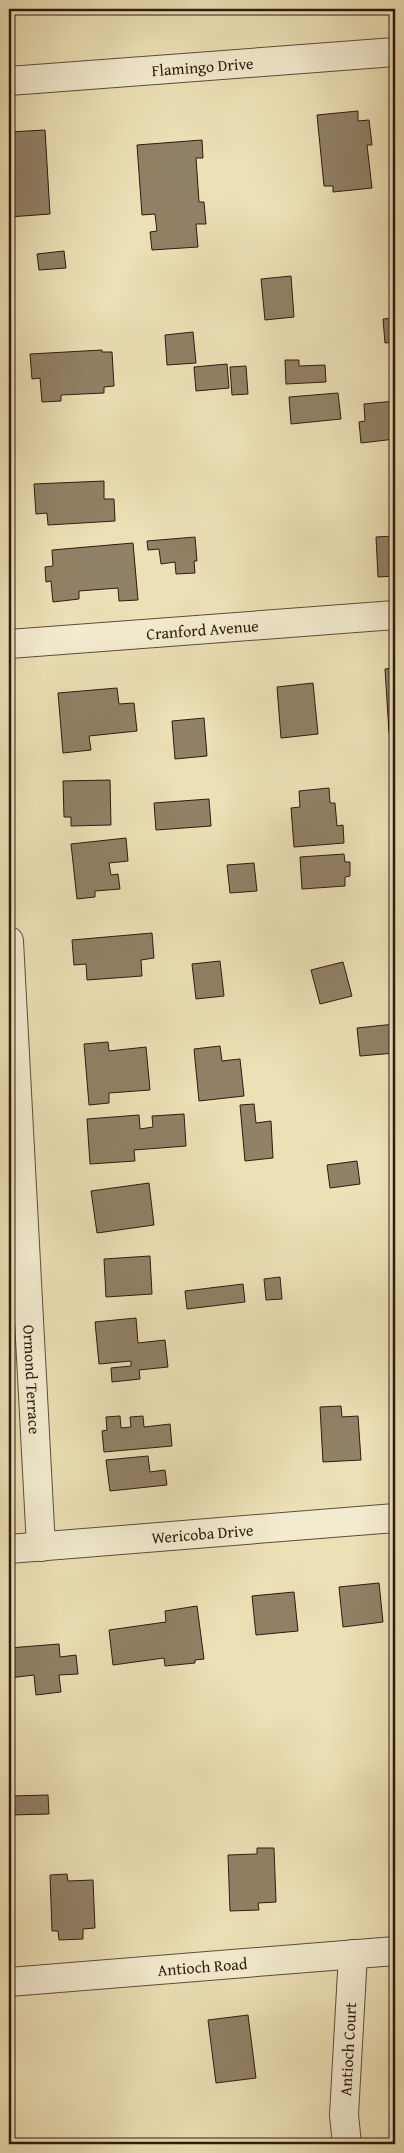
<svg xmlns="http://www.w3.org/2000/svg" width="404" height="2153" viewBox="0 0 404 2153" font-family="'Gentium Book Plus',serif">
<rect width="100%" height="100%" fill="#ece0b6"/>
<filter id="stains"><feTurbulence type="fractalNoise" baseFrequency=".004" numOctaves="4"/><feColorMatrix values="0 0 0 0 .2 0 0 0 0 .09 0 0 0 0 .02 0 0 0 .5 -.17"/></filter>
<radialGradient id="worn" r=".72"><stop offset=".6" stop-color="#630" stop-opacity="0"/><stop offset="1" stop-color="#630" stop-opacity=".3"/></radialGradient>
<!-- building -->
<path fill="#918166" stroke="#2f1a10" d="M358 111V121L369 120 372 145H367L372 188 333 192V186H324L317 115Z
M45 130 50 214 9 217V132Z
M202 140 203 158H196L199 202H204L206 224H196L198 247 152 250 150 232 157 231 155 214 142 215 137 145Z
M64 251 66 268 39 270 37 254Z
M291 276 294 317 265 320 261 279Z
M395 318V342L385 343 383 319Z
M193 332 196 363 167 365 165 335Z
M102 350V352H112L114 386 104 387V393L61 395V401L42 402 40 378 32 379 30 354Z
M285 360H299V366L325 365 326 382 286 384Z
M227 364 229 388 196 391 194 367Z
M246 366 248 394 232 395 230 367Z
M338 393 341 419 291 424 289 397Z
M395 401V439L361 443 359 422 365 421 364 404Z
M104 481V499H114L115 521 48 525 47 513 36 514 34 484Z
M395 536V576L378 577 376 537Z
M195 537 197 561H194L195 573 176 574 175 562 161 564 159 549 148 550 147 541Z
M133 543 138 600 119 601 118 588 79 591V599L53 602 51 581 46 582 45 567 53 566 52 550Z
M395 668V733H389L385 669Z
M313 683 318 734 281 738 277 687Z
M117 688 119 704 134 703 137 731 89 736 91 750 63 753 58 693Z
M204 718 207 756 175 759 172 721Z
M110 780 111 825 71 826V817H64L63 781Z
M329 788 330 803H335L337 826 343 825 344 843 294 847 291 808 300 807 299 791Z
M209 799 211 826 156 830 154 803Z
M126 838 128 861 109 863 111 875 118 874 120 889 95 891V897L77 899 71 844Z
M344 854 345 862H350V876L345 877V886L302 889 300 857Z
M254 863 257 891 230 893 227 865Z
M152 933 154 958 141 960 142 976 87 980 86 964 74 965 72 940Z
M220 961 224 996 196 999 192 964Z
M343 962 352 996 320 1004 311 970Z
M395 1024V1053L360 1056 357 1028Z
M108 1042 109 1051 146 1047 150 1090 109 1093V1103L89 1105 84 1044Z
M220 1046 222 1061 240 1059 244 1096 199 1101 194 1049Z
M254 1104 256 1123 271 1121 273 1158 245 1161 240 1105Z
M184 1114 186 1146 134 1150 135 1161 90 1164 87 1119 139 1115 140 1129 153 1127 152 1116Z
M357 1161 360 1184 330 1188 327 1165Z
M149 1183 154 1225 97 1233 91 1191Z
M150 1256 152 1294 106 1297 104 1259Z
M280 1277 282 1299 266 1300 264 1279Z
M243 1284 245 1302 187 1309 185 1291Z
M136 1318 138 1343 165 1340 168 1367 139 1370 140 1379 112 1382 111 1368 131 1366V1361L99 1364 95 1322Z
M341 1406 342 1417 358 1416 361 1460 323 1462 320 1407Z
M120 1416 121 1428 131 1427 130 1417 143 1416 144 1427 170 1424 172 1446 104 1452 102 1431 107 1430 106 1417Z
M148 1456 150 1472 165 1470 167 1485 110 1491 106 1460Z
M379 1583 383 1622 343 1627 339 1587Z
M294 1592 298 1631 256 1635 252 1596Z
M197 1606 204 1659 195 1660V1663L165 1666 164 1658 113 1665 109 1630 166 1622 165 1611Z
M59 1644 60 1657 76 1655 78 1674 59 1675 61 1692 36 1695 34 1675 9 1678V1648Z
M48 1795 49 1814 12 1815V1796Z
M257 1848H274L276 1902 258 1903 259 1910 230 1911 228 1855 257 1854Z
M67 1874 68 1881 93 1880 95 1928 83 1929V1939L59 1940 58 1931H52L50 1875Z
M248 2015 256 2078 216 2083 208 2020Z"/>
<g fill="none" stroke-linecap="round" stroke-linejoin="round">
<defs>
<g id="minor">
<path id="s1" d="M9 81 395 52"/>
<path id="s2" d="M9 644 395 615"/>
<path id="s3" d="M9 941 41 1547"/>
<path id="s4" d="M9 1549 395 1518"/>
<path id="s5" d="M9 1982 395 1951"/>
<path id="s6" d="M347 2144 344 2115 353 1954"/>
</g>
</defs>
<!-- minor casing -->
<use href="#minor" stroke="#5e4c3a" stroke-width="30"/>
<!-- minor -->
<use href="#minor" stroke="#f3ebd0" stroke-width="28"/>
</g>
<g text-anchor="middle" stroke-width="4.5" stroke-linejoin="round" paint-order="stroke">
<!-- street labels -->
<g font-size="16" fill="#2f1a10" stroke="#f3ebd0">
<text dy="6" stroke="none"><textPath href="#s1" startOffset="194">Flamingo Drive</textPath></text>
<text dy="6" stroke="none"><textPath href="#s2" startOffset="194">Cranford Avenue</textPath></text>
<text dy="6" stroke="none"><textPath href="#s3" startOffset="439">Ormond Terrace</textPath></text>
<text dy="6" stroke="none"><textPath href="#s4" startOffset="194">Wericoba Drive</textPath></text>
<text dy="6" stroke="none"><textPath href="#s5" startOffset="194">Antioch Road</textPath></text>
<text dy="6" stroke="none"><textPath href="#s6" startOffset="95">Antioch Court</textPath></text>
</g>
</g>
<!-- margin -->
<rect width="404" height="2153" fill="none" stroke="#ece0b6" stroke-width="30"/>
<rect x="10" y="10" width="384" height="2133" fill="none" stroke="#2f1a10" stroke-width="2.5"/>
<rect x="15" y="15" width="374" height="2123" fill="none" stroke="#2f1a10"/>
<rect width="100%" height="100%" filter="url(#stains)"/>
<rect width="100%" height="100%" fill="url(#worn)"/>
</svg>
